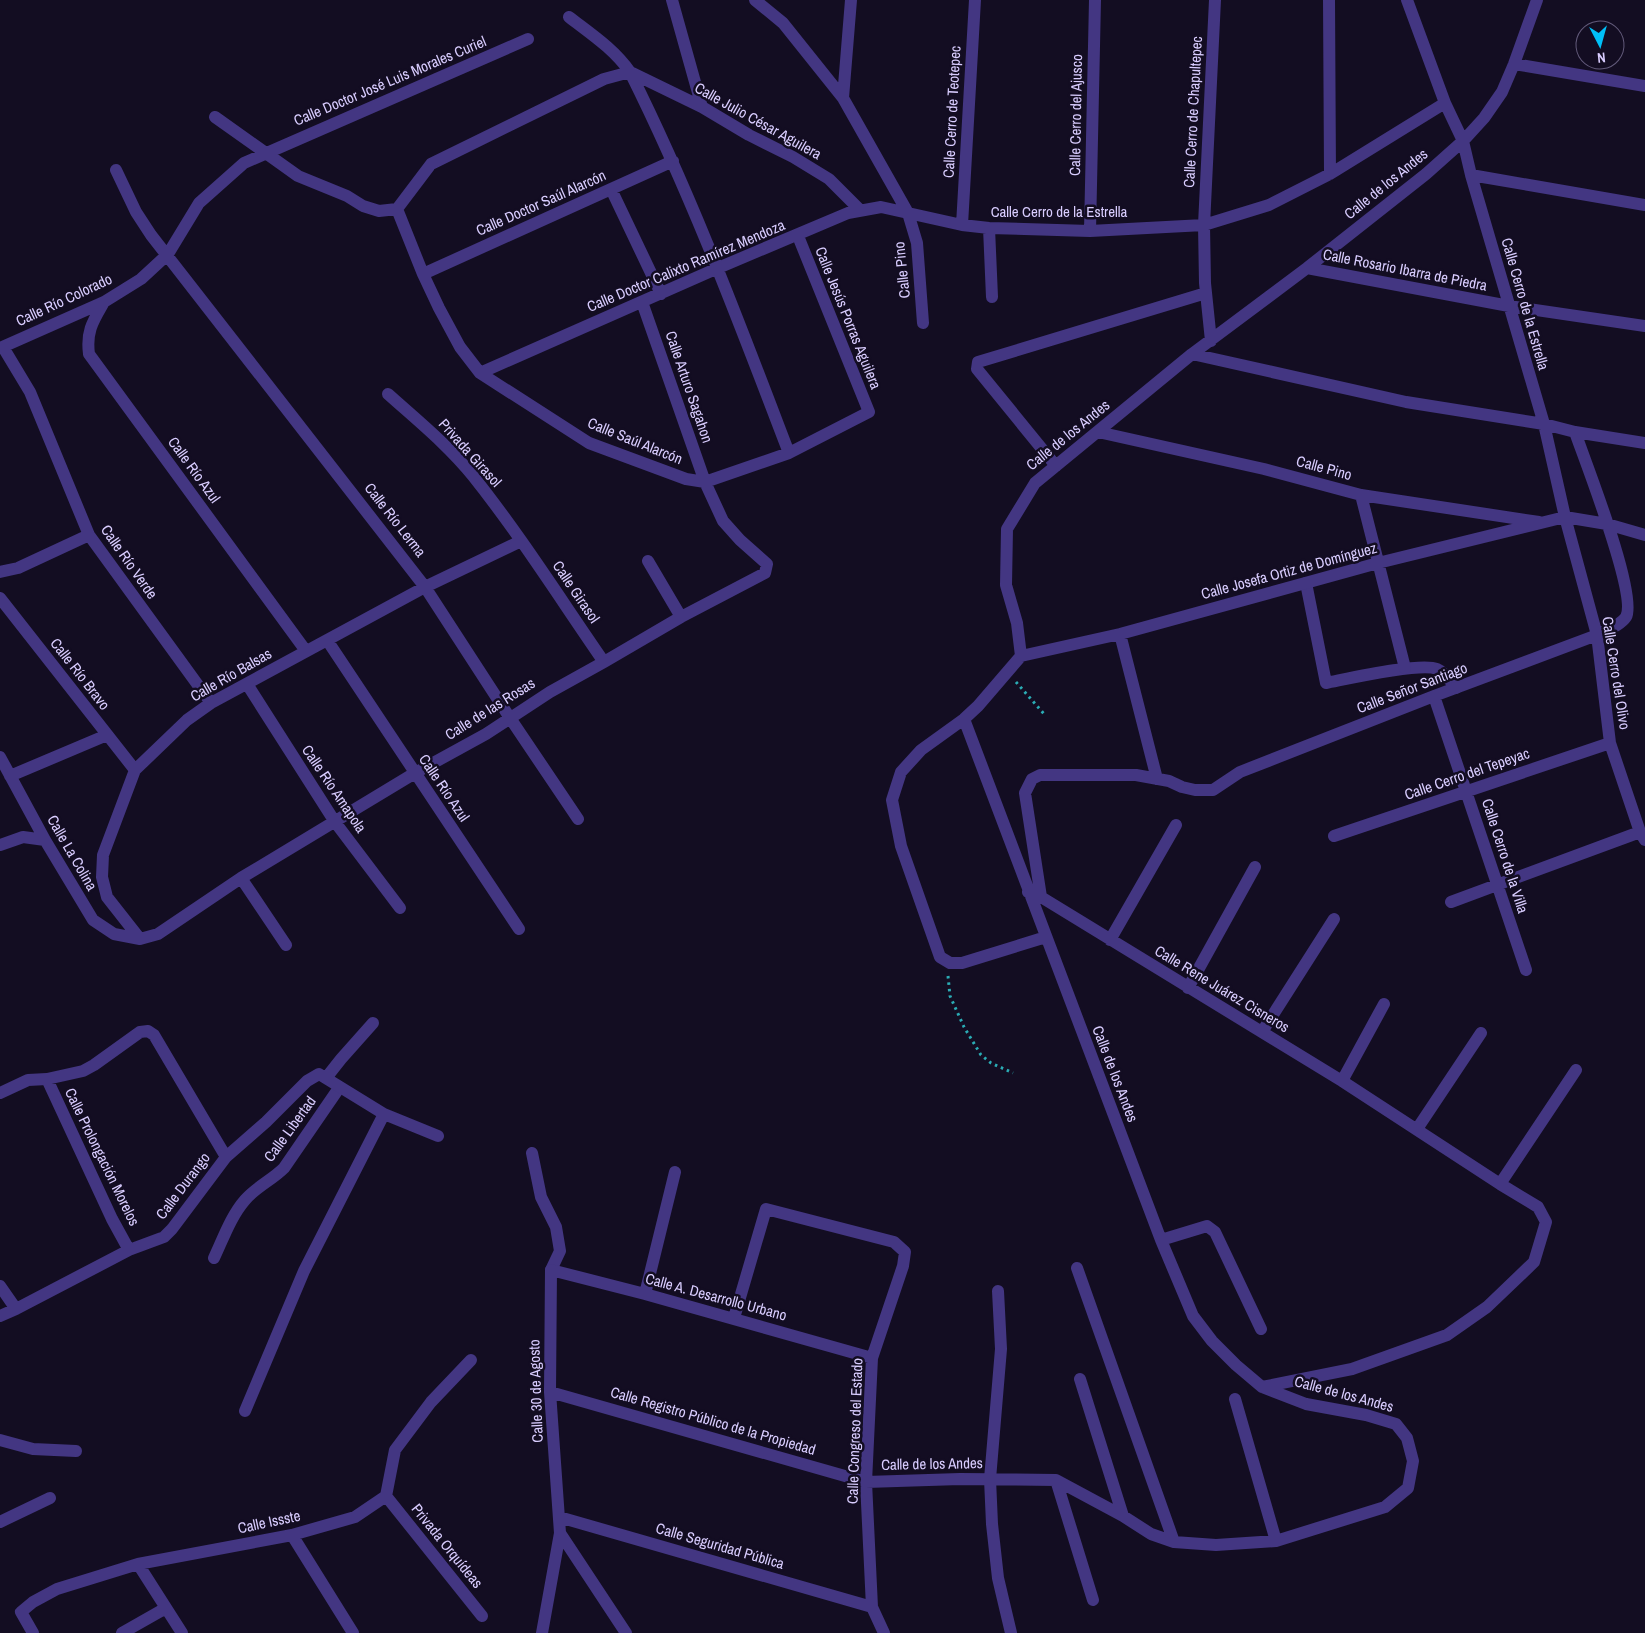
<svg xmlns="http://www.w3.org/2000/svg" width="1645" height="1633" viewBox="0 0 1645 1633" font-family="'Archivo Narrow',sans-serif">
<rect width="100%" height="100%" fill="#130d22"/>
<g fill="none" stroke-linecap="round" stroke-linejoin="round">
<!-- path -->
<path stroke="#2bacb5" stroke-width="3" stroke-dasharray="2.5 4" stroke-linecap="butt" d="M1016 682 1045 715
M948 976 950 996 964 1027 981 1055 991 1063 1013 1073"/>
<!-- pedestrian -->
<path stroke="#433682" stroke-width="12" d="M1306 583 1326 683C1347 679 1421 662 1437 669 1446 673 1450 681 1456 688
M532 1153 541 1197 556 1227 560 1251 551 1270
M214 1258C223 1239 231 1216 245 1200 256 1187 272 1180 284 1168L339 1088"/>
<!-- minor -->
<path stroke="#433682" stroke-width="12" d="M672 0 702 107
M755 0 783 23 843 98 908 213 917 243 923 323
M1329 0 1330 174
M1407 0 1445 103 1463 141 1471 175 1544 424 1565 517 1597 635 1610 743 1640 832 1645 840
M569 17C591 34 614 49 630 72 692 196 740 325 789 453
M1514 64 1645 86
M630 72 702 107 749 135 793 157 829 179 860 210
M843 98 851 0
M215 117 298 176 347 196 363 206 379 211 397 209
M116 170 136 212 151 235 425 587 510 718 578 819
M1471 175 1645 205
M611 189 661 294
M397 209 423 274 439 308 460 347 480 373 589 443 686 479 705 482 789 453 869 412 798 236
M397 209 431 164 604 79 630 72
M962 225 975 0
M989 228 992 297
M1090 231 1095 0
M1307 268 1509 306 1645 326
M423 274 673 161
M104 302C93 321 86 331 89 354L306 651
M1211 341 1205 283 1204 225 1215 0
M3 347 30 392 89 535 211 703
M0 348 104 302 141 279 168 254 199 203 244 163 528 39
M1192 354 1406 402 1544 424 1575 432 1645 443
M480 373 718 268 848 213 881 207 962 225 989 228 1090 231 1204 225 1269 205 1330 174 1445 103
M388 394C417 420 448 445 473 476 520 535 561 600 604 662
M1098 432 1264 469 1361 495 1539 522
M1056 466 977 369 978 362 1206 293
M1361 495 1405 668
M648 561 681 617
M0 572 18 568 89 535
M0 598 135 770
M1120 634 1157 779
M327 640 519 929
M1021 656 1120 634 1378 563 1565 517 1607 524 1645 535
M247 684 335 822 400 908
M1434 696 1526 970
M0 757 45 840 93 920 114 934 140 939 158 934 241 878 415 773 486 734 550 692 604 662 681 617 765 573 767 564 740 540 723 521 705 482 642 302
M10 776 107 735
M1334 836 1610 743
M0 845 23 837 45 840
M241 878 286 945
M1028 892 1041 897 1342 1081 1500 1184 1538 1207 1546 1222 1534 1262 1487 1307 1447 1335 1352 1369 1262 1387
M1041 897 1025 793 1032 779 1040 775H1136L1169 781 1182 787 1195 790H1213L1240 772 1434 696 1597 635C1606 630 1620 626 1626 617 1638 595 1585 461 1575 432
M1451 902 1640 832
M1046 937 962 963H950L940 957 901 846 892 800 901 772 921 750 964 719 978 706 1021 656 1017 623 1006 585 1007 529 1035 483 1192 354 1307 268 1426 174 1463 141 1484 118 1502 92 1514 64 1537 0
M140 939 107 897 102 877 103 855 135 770 187 720 211 703 425 587 521 541
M1110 940 1176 825
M1188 988 1255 867
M1262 1032 1334 919
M326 1078 341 1059 373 1023
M47 1079 112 1219 129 1250
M1342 1081 1384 1004
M0 1093 28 1080 47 1079 83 1071 94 1065 140 1032 148 1031 154 1035 226 1157
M1417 1129 1481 1033
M1500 1184 1576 1070
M1161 1240 1207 1226 1215 1232 1261 1329
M1077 1268 1174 1542
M0 1286 16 1309
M998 1291 1001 1349 990 1479 992 1524 998 1578 1011 1633
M645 1294 675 1172
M0 1316 16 1309 129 1250 164 1237 172 1229 226 1157 266 1122 307 1081 319 1074 384 1114 438 1136
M734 1318 766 1209 894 1242 905 1252 903 1266 872 1358 866 1482 872 1607 884 1633
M1080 1379 1123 1516
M550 1392 866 1482 960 1479 1056 1480 1123 1516 1151 1534 1174 1542 1216 1545 1276 1541 1385 1507 1408 1488 1413 1461 1407 1438 1396 1424 1366 1415 1306 1404 1262 1387 1236 1365 1212 1341 1193 1316 1161 1240 964 719
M1235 1399 1276 1541
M245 1411 304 1271 384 1114
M0 1440 33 1449 76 1451
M1056 1480 1093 1600
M386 1496 482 1616
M559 1517 872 1607
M0 1522 50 1498
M560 1533 626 1633
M292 1535 353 1633
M138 1564 182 1633
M33 1633 21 1612 33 1602 57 1589 138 1564 292 1535 355 1517 386 1496 395 1450 431 1402 471 1360
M122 1633 166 1608
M542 1633 560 1533 550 1392 551 1270 645 1294 872 1358"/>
</g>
<g text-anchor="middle" stroke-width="5" stroke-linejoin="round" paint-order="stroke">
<!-- street labels -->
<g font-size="15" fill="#d9cdff" stroke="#130d22">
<text transform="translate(390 81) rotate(-23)" y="5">Calle Doctor José Luis Morales Curiel</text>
<text transform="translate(952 112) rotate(-87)" y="5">Calle Cerro de Teotepec</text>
<text transform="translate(1193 112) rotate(-87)" y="5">Calle Cerro de Chapultepec</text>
<text transform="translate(1076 115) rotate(-89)" y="5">Calle Cerro del Ajusco</text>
<text transform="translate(758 121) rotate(29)" y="5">Calle Julio César Aguilera</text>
<text transform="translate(1386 184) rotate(-39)" y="5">Calle de los Andes</text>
<text transform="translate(541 203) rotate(-24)" y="5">Calle Doctor Saúl Alarcón</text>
<text x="1059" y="217">Calle Cerro de la Estrella</text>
<text transform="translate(686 266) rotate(-23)" y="5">Calle Doctor Calixto Ramírez Mendoza</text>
<text transform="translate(902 270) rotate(-96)" y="5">Calle Pino</text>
<text transform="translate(1405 270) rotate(11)" y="5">Calle Rosario Ibarra de Piedra</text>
<text transform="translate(64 300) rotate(-25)" y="5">Calle Río Colorado</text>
<text transform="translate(1525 304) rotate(74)" y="5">Calle Cerro de la Estrella</text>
<text transform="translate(848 318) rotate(68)" y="5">Calle Jesús Porras Aguilera</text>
<text transform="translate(689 387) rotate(71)" y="5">Calle Arturo Sagahon</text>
<text transform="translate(1068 435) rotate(-39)" y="5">Calle de los Andes</text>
<text transform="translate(635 441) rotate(22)" y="5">Calle Saúl Alarcón</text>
<text transform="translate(470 453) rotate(48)" y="5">Privada Girasol</text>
<text transform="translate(1324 468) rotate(15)" y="5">Calle Pino</text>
<text transform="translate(194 470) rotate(54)" y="5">Calle Río Azul</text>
<text transform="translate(395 520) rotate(52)" y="5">Calle Río Lerma</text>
<text transform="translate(129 562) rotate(55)" y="5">Calle Río Verde</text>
<text transform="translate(1289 571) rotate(-15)" y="5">Calle Josefa Ortiz de Domínguez</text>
<text transform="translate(576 592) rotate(56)" y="5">Calle Girasol</text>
<text transform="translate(1616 673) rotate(81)" y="5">Calle Cerro del Olivo</text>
<text transform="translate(80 674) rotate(52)" y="5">Calle Río Bravo</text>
<text transform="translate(231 675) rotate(-30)" y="5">Calle Río Balsas</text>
<text transform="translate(1412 688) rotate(-21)" y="5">Calle Señor Santiago</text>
<text transform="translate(490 709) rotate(-32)" y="5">Calle de las Rosas</text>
<text transform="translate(1467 774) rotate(-19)" y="5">Calle Cerro del Tepeyac</text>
<text transform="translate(444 788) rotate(56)" y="5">Calle Río Azul</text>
<text transform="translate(334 789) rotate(56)" y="5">Calle Río Amapola</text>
<text transform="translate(72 853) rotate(60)" y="5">Calle La Colina</text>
<text transform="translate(1505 856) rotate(72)" y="5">Calle Cerro de la Villa</text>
<text transform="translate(1222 989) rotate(31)" y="5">Calle Rene Juárez Cisneros</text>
<text transform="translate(1115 1074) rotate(69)" y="5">Calle de los Andes</text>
<text transform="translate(290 1129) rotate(-54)" y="5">Calle Libertad</text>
<text transform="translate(102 1157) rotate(64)" y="5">Calle Prolongación Morelos</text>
<text transform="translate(183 1186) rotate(-53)" y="5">Calle Durango</text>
<text transform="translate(716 1297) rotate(15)" y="5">Calle A. Desarrollo Urbano</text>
<text transform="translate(536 1391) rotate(-92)" y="5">Calle 30 de Agosto</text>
<text transform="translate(1344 1394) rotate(15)" y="5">Calle de los Andes</text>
<text transform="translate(713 1421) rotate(16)" y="5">Calle Registro Público de la Propiedad</text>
<text transform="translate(855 1431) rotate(-88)" y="5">Calle Congreso del Estado</text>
<text transform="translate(932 1464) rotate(-1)" y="5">Calle de los Andes</text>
<text transform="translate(269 1522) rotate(-12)" y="5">Calle Issste</text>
<text transform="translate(447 1546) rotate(51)" y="5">Privada Orquídeas</text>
<text transform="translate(720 1546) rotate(16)" y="5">Calle Seguridad Pública</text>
</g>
</g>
<!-- north arrow -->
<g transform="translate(1600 45) rotate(174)"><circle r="24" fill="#130d22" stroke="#625a7a"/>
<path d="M0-4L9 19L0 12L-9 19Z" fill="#00c0f8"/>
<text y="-8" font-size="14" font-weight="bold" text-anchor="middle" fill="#d9cdff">N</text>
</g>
</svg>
